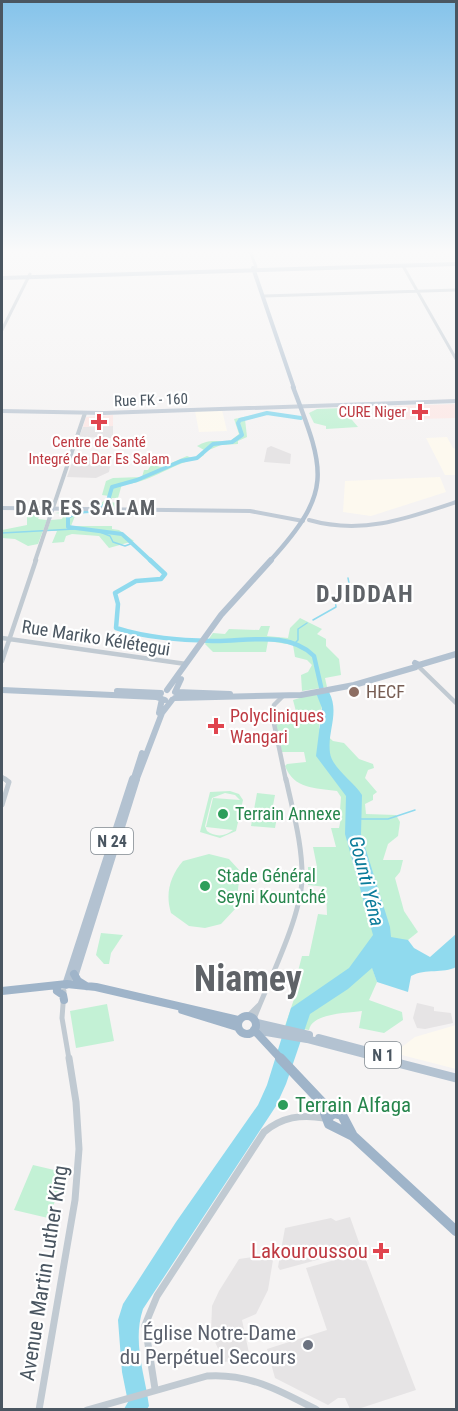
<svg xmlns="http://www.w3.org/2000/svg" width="458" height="1411" viewBox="0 0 458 1411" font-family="'Roboto Condensed',sans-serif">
<rect width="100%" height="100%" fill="#f5f3f3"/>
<!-- commercial -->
<path fill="#fdf9ef" d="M222 410 227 431 199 432 195 411Z
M447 437 453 448 456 449V475H445L426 438Z
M440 477 446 492 371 516 343 512 345 481Z
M456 1025V1069L394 1053 415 1037Z"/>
<!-- education -->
<path fill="#e6e4e5" d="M113 426V437L111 438 79 437 83 427Z
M271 446 291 454 290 464 264 462 267 448Z
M74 457H112L109 472 96 478 67 477Z
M417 1003 434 1007V1011L451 1013 453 1023 425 1029 417 1028 413 1018Z
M350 1217 361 1248 280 1270 278 1267 285 1228 331 1218 336 1221Z
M360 1253 364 1255 416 1390 358 1409H350L345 1398H338L328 1405 275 1378 267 1349 327 1330 306 1268Z
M274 1254 268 1290 256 1314 242 1320 249 1353 247 1359 224 1362 211 1333 212 1306 219 1291 239 1259Z"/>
<!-- medical -->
<path fill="#fce8e6" d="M456 404V418L417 419 399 420 394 406Z
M113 415V426L83 427 86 417Z"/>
<!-- green -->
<path fill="#c3f1d5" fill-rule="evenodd" d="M342 408 338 412 347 414 358 427 326 429V426L314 423 309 413 317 409Z
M269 412 302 418 269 414 245 419 247 437 238 441V444L221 445 204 452V455L198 459 194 458 204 450 197 446C209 439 215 441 229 442L239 434 234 419Z
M187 456 194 459C172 465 142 486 122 484L118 498H112L110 502 117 503 116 507 96 508 109 496 102 495 106 481 113 478 142 477 144 470H148L151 465 162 467Z
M27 509H50L48 516H40L38 519 47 520 38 544 28 546 15 539 2 538V530L27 525Z
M78 510 98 511H85L75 516 71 526H112V529L119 530 134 541 109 548 99 536 72 534 66 536 64 542 52 543 57 531H47L51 520 62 519 64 514 55 513Z
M300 618 322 629 317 634 326 639V646L339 659 341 675 325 678 327 687 302 691 301 675 308 672 312 665 307 660 295 657 293 645 268 641 266 652H213L205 644 213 633 225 634 229 629 259 630 261 626H270L267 636 288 638 290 628Z
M316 693 322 705 319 728 333 741 344 743 359 759 373 764 374 768 368 770 365 778 377 792 373 795V800L365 804 366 814 396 815 400 822 398 836 388 844 383 860H403L400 872 395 878 404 911 418 932 408 940H402L372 967 377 982 369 1000 402 1012 403 1020 384 1033 359 1028 362 1011C348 1013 312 1013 309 1030L285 1026 295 996 292 994 302 956H309L318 914 327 915 326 887 308 885V867H317L313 847H336L331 828H339L341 818 328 817 326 810 340 811 341 797 337 791C315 788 294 789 285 766L287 764 306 762 304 752H282L275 722 298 719 293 700Z
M230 791 239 794 243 800 236 831 220 838 200 832 210 792ZM225 793 235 795 240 800 213 798 206 827 233 830C225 837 215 837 207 831L205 826 212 798Z
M257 793 275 795 271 816 277 817 275 828 251 826Z
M209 854 229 859 240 871 236 908 221 924 205 928 189 926 171 913C165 894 170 876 183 861Z
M101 933 123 935 111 953 109 964H104L96 955Z
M107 1004 114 1041 76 1048 70 1011Z
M33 1165 67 1173 48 1218 14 1210Z"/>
<!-- water -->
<path fill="#90daee" d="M329 692C340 713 327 731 330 753 332 768 354 782 362 795L361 834 390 927 391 937 408 940 414 948 430 957 456 934V967C443 974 426 968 411 976L408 992 377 982 372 968 348 989 310 1014 286 1084 276 1106 143 1309C132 1342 145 1374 149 1406L147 1409H124L128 1402 122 1372 118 1320 123 1304 176 1222 258 1105 267 1085 291 1008 349 968 373 935 345 834 346 796 316 756 322 708 316 693Z"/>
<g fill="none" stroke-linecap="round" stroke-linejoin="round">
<!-- stream -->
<path stroke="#90daee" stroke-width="1.5" d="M95 530 110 536 113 542 125 546 133 543
M2 533 74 529
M348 578 349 583
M313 620 336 607 335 597 346 587
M295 643 298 640V629L307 623
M361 819H388L415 810"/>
<!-- river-far1 -->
<path stroke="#90daee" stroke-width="4" d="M97 510 107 504 112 487 137 480 181 461 197 458 213 444 232 442 242 435 238 423 240 420 267 413 301 418
M89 511 77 512 68 517V527L122 534 151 561"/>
<!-- river -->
<path stroke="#90daee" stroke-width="4.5" d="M150 560 165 574 161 579 136 581 115 593 118 604 116 628C147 638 180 640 212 641 245 642 288 630 314 656L322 691"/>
<!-- tertiary-far4 -->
<path stroke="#c1cad2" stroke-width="3" d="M403 266 456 359
M264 296 456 290
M2 330 30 274"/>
<!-- tertiary-far3 -->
<path stroke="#c1cad2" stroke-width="4" d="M35 561 85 413"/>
<!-- tertiary-far2 -->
<path stroke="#c1cad2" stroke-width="4.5" d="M2 638 186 664
M2 661 36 560
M418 666 456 703
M283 696 274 705 272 714 286 781
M2 777 7 781"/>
<!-- tertiary-far1 -->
<path stroke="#c1cad2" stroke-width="5" d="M2 805 9 782 5 779
M64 991 62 1018 69 1059
M248 1016 259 1005
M254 1019C269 980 300 920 302 880 303 846 293 812 286 779"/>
<!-- tertiary -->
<path stroke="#c1cad2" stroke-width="7" d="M155 1389 145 1325 157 1296 264 1132C282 1117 301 1114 324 1118
M39 1410 75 1200 79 1149 76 1102 69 1058
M87 1410 207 1376C249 1373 281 1391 317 1410"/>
<!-- secondary-far1 -->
<path stroke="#c1cbd6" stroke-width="3" d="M250 251 256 267"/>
<!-- secondary -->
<path stroke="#c1cbd6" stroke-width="4" d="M2 411 104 413 456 401
M2 508 250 511 303 521
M309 520C361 535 406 519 456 502"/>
<!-- primary-far4 -->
<path stroke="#b3c2d1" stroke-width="4" d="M253 268 294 388
M2 278 456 264"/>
<!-- primary-far3 -->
<path stroke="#b3c2d1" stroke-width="4.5" d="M270 561C334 491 325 471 293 387"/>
<!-- primary-far2 -->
<path stroke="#b3c2d1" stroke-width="6" d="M415 663 419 665 456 654
M2 690 156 697 165 700
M167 690 221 615 271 560
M117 691 161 693
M175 692 181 679
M176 692 230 694
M175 698 301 695 354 685 416 667
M159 713 162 699
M133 781 142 753
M136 781 162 713 172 700"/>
<!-- primary-far1 -->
<path stroke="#b3c2d1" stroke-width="8" d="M74 977 136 779
M66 985 133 779
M257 1023 309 1035
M254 1030 307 1039 383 1059
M319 1038 387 1056"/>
<!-- primary -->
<path stroke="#b3c2d1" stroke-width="9" d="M378 1058 456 1078"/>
<!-- trunk-far1 -->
<path stroke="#9fb4c9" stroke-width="8" d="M74 974 78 981 86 986
M2 991 67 984 96 987 238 1020
M57 991 63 995 64 1000
M182 1010 237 1027
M238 1025a9 9 0 1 1 18 0a9 9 0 1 1-18 0Z
M254 1030 281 1059"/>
<!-- trunk -->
<path stroke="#9fb4c9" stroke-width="10" d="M280 1058 332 1113
M325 1113 329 1124 351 1135
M328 1117 334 1113 342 1115 353 1136 456 1231"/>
</g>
<!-- sky -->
<linearGradient id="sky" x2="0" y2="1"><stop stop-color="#85c3ea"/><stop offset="0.56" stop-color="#fafafa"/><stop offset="1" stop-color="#fafafa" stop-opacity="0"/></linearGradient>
<rect width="458" height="449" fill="url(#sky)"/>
<!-- markers -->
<g fill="#e0444e" stroke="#fff" stroke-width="2">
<path d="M417 403h6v6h6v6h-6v6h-6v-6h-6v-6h6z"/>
<path d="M96 413h6v6h6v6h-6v6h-6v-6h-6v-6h6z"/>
<path d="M213 717h6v6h6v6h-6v6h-6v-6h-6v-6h6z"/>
<path d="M378 1242h6v6h6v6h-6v6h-6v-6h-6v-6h6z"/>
</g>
<circle fill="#8d6e63" stroke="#fff" stroke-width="2" cx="354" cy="692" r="6"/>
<g fill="#2e9e5b" stroke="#fff" stroke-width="2">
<circle cx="223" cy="814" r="6"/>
<circle cx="205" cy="886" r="6"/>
<circle cx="283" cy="1105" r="6"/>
</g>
<circle fill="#6b7280" stroke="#fff" stroke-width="2" cx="308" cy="1345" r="6"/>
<g text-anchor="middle" stroke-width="4.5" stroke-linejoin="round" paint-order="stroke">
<!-- far-street labels -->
<g font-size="15" fill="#4a5661" stroke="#fff">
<text transform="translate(151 400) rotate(-2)" y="5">Rue FK - 160</text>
</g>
<!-- far-health labels -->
<g font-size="15" fill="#be3a42" stroke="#fff" text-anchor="end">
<text x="406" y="417">CURE Niger</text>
<text x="99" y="447" text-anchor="middle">Centre de Santé<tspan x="99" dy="17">Integré de Dar Es Salam</tspan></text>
</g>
<!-- shield labels -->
<g fill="#fff" stroke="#808990" stroke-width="1.5">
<rect x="91" y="828" width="42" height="26" rx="4.5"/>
<rect x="365" y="1042" width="36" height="26" rx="4.5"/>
</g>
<g font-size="16" font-weight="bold" fill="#4a5661">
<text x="112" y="847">N 24</text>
<text x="383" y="1061">N 1</text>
</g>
<!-- street labels -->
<g font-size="18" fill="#4a5661" stroke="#fff">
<text transform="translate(96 638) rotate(9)" y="6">Rue Mariko Kélétegui</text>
</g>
<!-- education labels -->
<g font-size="18" fill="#785e54" stroke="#fff" text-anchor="start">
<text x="366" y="698">HECF</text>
</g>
<!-- health labels -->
<g font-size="18" fill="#be3a42" stroke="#fff" text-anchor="start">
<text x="230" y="722">Polycliniques<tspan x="230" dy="21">Wangari</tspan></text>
</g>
<!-- leisure labels -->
<g font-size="18" fill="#27864d" stroke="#fff" text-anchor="start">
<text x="235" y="820">Terrain Annexe</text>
<text x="217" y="882">Stade Général<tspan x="217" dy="21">Seyni Kountché</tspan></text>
</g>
<!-- far-district labels -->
<g font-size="20" font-weight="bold" letter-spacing="1.5" fill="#5f6368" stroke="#fff">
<text x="86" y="515">DAR ES SALAM</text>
</g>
<!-- water labels -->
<g font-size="20" font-style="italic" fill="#0c7c9b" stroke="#fff">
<text transform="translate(367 881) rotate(76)" y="7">Gounti Yéna</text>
</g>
<!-- near-leisure labels -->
<g font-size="21" fill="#27864d" stroke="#fff" text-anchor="start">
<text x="295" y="1112">Terrain Alfaga</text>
</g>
<!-- near-health labels -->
<g font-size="21" fill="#be3a42" stroke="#fff" text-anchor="end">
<text x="368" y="1258">Lakouroussou</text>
</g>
<!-- near-street labels -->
<g font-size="21" fill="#4a5661" stroke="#fff">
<text transform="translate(44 1273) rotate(-81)" y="7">Avenue Martin Luther King</text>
</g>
<!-- near-worship labels -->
<g font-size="21" fill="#5b616d" stroke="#fff" text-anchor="end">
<text x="296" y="1340">Église Notre-Dame<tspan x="296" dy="24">du Perpétuel Secours</tspan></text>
</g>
<!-- district labels -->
<g font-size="24" font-weight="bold" letter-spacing="1.5" fill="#5f6368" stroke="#fff">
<text x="365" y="602">DJIDDAH</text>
</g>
<!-- near-town labels -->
<g font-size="36" font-weight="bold" fill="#5f6368" stroke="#fff">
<text x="248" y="991">Niamey</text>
</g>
</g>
<!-- border -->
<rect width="458" height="1411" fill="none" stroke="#4a5661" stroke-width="6"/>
</svg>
